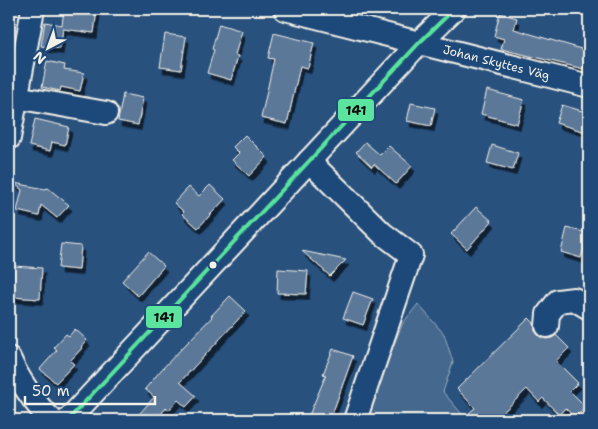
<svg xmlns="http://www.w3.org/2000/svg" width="598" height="429" viewBox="0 0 598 429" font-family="'Shantell Sans',sans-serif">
<defs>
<filter id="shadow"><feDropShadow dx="3" dy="5.5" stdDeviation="0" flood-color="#0009"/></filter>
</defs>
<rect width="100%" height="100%" fill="#28517e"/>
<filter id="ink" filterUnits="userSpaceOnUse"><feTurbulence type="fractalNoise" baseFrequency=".02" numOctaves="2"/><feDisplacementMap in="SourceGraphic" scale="10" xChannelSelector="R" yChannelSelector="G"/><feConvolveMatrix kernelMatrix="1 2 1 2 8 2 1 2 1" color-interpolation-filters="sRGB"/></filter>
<g filter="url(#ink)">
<!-- green -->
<path fill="#45688e" stroke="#9cacbb" d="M418 304 444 334 453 362 443 392 467 420H364L378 381 403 323Z"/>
<!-- building -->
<path fill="#5b7899" stroke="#f4f1e8" filter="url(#shadow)" d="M64 9H97L94 33 63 29 60 49 41 46 45 22 62 25Z
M500 13 517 18 514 29 588 51 584 69 501 49 504 39 494 36Z
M219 24 242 31 235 55 238 56 231 80 207 73 214 50 212 49Z
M274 33 314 43 308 68 300 66 287 124 261 118 274 59 268 58Z
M165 34 186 37 181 70 160 67Z
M47 61 65 65 64 70 84 73 80 91 61 87 60 91 42 87Z
M487 90 524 100 517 124 481 114Z
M123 94 143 98 138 125 118 121Z
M411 103 435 108 431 126 407 121Z
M562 105 589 113V133L556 123Z
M35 119 69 127 65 145 52 142 50 151 29 146Z
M245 135 267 157 249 176 232 160 239 153 233 147Z
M365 142 380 155 389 146 412 166 396 184 374 164 372 167 356 152Z
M492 145 518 153 513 170 487 163Z
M14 183 45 189 48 188 69 205 57 218 41 205 39 216 17 211 22 190Z
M210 185 225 199 198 228 182 214 184 212 174 203 189 187 199 196Z
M476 207 492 221 467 249 451 234Z
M567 228 588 233 581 258 561 252Z
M61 244 81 246 79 270 58 268Z
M302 251 346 260 330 276Z
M148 252 164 266 138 296 122 281Z
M14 266 42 268 40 299 12 297Z
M278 269 308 271 306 294 277 293Z
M353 292 373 299 363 325 343 318Z
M230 296 246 311 180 382 196 396 186 407 178 400 169 410 166 408 156 420H134L154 397 145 389 161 370 212 317 211 316Z
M529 318 534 323 535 331 539 336 546 339 552 338 556 335 569 348 556 361 578 383 570 391 586 407 575 418 565 408 559 415 543 398 539 402 527 389 495 420H476L469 413 475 408 457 389Z
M75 329 87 340 81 347 82 348 70 361 74 364 56 383 40 369 57 350 54 347 66 334 69 336Z
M333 349 353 356 330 420H307L326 375 323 374Z"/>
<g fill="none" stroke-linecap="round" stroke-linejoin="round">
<defs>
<g id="minor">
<path id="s1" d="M285 9 589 86"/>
<path d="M16 97 106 113"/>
<path d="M9 138 33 9"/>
<path d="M309 161 382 233 411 255 355 420"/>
<path d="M547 326 548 314 558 301 574 299 589 308"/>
<path d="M9 358C17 377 36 406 52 420"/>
<path d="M68 420 419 43 454 9"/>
</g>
</defs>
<!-- minor casing -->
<use href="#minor" stroke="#f4f1e8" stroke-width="26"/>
<!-- path -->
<path stroke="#f4f1e8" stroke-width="3" stroke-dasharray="1 4" stroke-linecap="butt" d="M473 15 480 9
M586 382 589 379"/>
<!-- minor -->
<use href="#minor" stroke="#1f4a7a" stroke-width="22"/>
<defs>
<path id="bus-1" d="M68 420 419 43 454 9"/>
</defs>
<!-- bus-1 casing -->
<use href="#bus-1" stroke="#1f4a7a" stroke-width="8"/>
<!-- bus-1 -->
<use href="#bus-1" stroke="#5ae49d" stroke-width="4"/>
</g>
</g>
<!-- markers -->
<circle fill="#f4f1e8" stroke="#1f4a7a" stroke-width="2" cx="213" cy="265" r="4.5"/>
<g text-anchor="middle" stroke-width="4" stroke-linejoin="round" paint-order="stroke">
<!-- street labels -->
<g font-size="12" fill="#f4f1e8" stroke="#1f4a7a">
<text dy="4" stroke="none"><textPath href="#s1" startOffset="218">Johan Skyttes Väg</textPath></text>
</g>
</g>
<g stroke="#1f4a7a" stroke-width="2">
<rect x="337" y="98" width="38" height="24" rx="5" fill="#5ae49d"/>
<rect x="145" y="305" width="38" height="24" rx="5" fill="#5ae49d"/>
</g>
<g font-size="14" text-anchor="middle" font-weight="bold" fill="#111">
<text x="356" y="115">141</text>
<text x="164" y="322">141</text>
</g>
<!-- margin -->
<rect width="598" height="429" fill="none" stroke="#1f4a7a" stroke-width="30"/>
<rect x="15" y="15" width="568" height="399" fill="none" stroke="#f4f1e8" stroke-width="2" filter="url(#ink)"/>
<!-- north arrow -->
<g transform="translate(48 48) rotate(221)" stroke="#1f4a7a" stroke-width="4" paint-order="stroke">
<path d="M0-4L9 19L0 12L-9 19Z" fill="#f4f1e8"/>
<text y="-8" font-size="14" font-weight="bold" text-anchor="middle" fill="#f4f1e8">N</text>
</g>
<!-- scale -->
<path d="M25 396v8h130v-8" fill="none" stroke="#f4f1e8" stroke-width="2.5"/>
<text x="32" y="396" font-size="15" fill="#f4f1e8" stroke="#1f4a7a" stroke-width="4" paint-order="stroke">50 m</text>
</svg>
